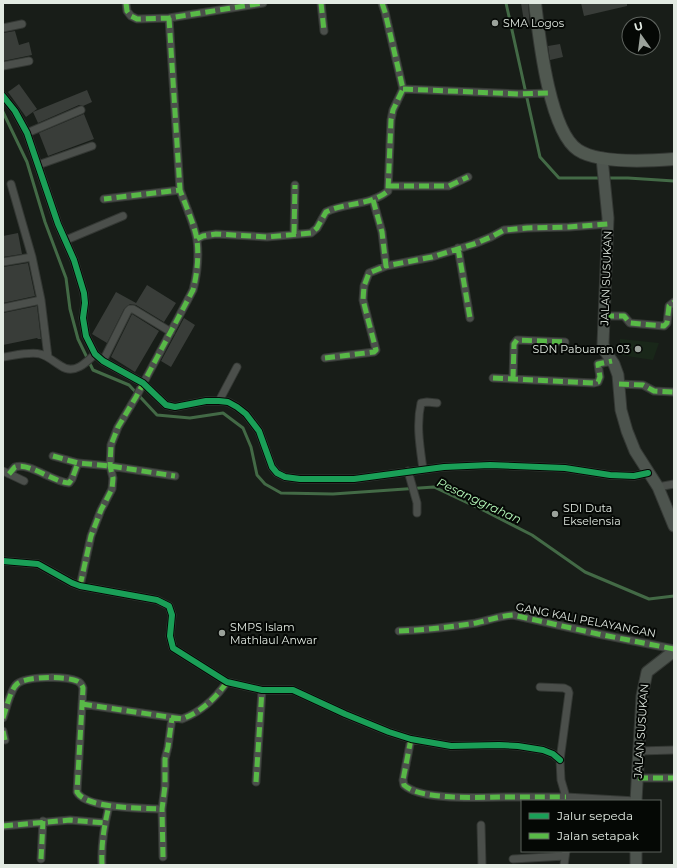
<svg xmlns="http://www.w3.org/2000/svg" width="677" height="868" viewBox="0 0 677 868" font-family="Montserrat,sans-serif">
<rect width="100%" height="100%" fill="#181d18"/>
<!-- built -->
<path fill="#192719" d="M620 339 659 343 653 360 620 355Z"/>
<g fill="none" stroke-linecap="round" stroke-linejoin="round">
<!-- stream -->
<path stroke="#436a46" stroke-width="3" d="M506 3 540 157 559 178H628L674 181
M3 112 27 162 45 222 66 278 70 309 78 339 93 370 129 385 157 415 190 418 223 413 243 428 251 447 257 475 265 484 281 493 333 494 434 487 485 511 532 535 585 572 649 599 674 596"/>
</g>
<!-- building -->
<path fill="#393d39" d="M521 3H528L530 27 525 28Z
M581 3H627V6L584 16Z
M15 31 19 45 29 42 32 55 3 61V33Z
M560 44 563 57 550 60 548 46Z
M19 84 37 109 26 117 8 92Z
M87 90 92 102 83 106 79 105 38 123 33 112Z
M84 114 94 139 48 156 39 133Z
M18 233 22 254 3 257V236Z
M28 263 35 296 3 303V267Z
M147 285 176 303 164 322 136 305 130 304 124 309 107 343 92 334 116 292 136 303Z
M37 306 41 339H38L37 338 3 345V313Z
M132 314 159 331 135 372 111 357Z
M184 318 195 325 171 367 161 361Z"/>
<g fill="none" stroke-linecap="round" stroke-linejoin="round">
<defs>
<path id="street" d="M126 3 127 11 131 16 137 19 169 18 263 3
M321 3 324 31
M169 18 180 190
M3 28 22 24
M3 66 29 61
M403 89 519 94 549 93
M3 96 15 111 27 133 58 224 74 260 84 293 85 303 83 318 86 336 95 354 103 361 143 383 166 405 175 407 206 401H219L228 402 237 407 246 414 259 431 272 467 277 473 285 477 300 479H354L444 467 490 465 565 468 610 475 634 476 648 473
M27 133 81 110
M38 165 92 146
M11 184 32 257
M389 186H449L468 177
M373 200 382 232 386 266 432 257 474 244 491 237 504 230 527 228 569 227 608 224
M294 234 295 185
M197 239 203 236 216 234 267 237 311 233 317 228 326 212C346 202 370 206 388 191L391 120 393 110 403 89 385 12 382 3
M66 240 123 216
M458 248 470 318
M3 262 32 257 41 300 48 357
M3 308 41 300
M604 316H624L630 323 664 326 667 323 669 306 674 302
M3 357C12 356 31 351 40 354 48 356 54 362 61 366 74 375 86 363 95 354
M325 358 374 352 376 350 363 300 364 286 369 273 386 266
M103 361 128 311 130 309H133L171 332
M493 378 594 383 598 382 600 377 598 364 612 361
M513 379 514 344 517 340 565 342
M619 384 643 385 654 391 674 392
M219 401 237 367
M53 456 78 463 110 466 175 476
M423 469C420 447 416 425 421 403L427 402 437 403
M3 471 24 481
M408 471 417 503V513
M9 474 15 467C29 462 53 482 69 483L72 479 78 463
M658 487 674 484
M3 561 38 564 72 583 80 586 157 600 169 606 172 615 170 636 173 648 227 682 262 690H293L345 714 389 732 411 739 451 746 499 745 518 746 543 750 553 754 560 760
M80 586 91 536 101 510 112 489 113 478 110 466 111 445 118 427 136 397 193 290C197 275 199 256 197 240 195 226 185 204 180 190L104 199
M399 631C425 630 451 627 476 623 489 620 500 616 513 615L598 634 674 649
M540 687 564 688 568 690 569 693 560 760 561 780 566 797 636 801
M82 704 182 719C201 712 215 699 227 682
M3 718C6 710 10 690 17 684 26 676 66 676 77 681 80 682 82 685 83 688L77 792C86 809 144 808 162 809
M3 731 5 740
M411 739 403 780 404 785C421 801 482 797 504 797 525 797 545 797 566 797
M639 751 674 750
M638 778H674
M256 782 262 690
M481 825 482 865
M3 826 70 820 105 823
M163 857 162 809 165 786V759L168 747 172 718
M41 859 43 821
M513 859 565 856
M102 865C101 845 104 826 109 806
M564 865 566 851"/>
<path id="secondary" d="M602 158 608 218 603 344 605 351 614 364 618 375 621 410 627 431 635 451 658 487 674 526
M636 801 642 696 647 672 674 651
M636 851V865"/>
<path id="primary" d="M535 3C539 36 549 131 578 150 599 164 649 161 674 159"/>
</defs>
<!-- street casing -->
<use href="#street" stroke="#343834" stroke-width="9"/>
<!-- secondary casing -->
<use href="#secondary" stroke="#343834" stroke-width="13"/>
<!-- primary casing -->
<use href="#primary" stroke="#343834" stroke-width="14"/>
<!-- street -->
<use href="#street" stroke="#4b4f4b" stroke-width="7"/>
<!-- secondary -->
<use href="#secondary" stroke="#4d544e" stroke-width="11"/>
<!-- primary -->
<use href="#primary" stroke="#505850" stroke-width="12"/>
<!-- quiet -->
<path stroke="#58b947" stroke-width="5" stroke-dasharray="10 5" stroke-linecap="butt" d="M126 3 127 11 131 16 137 19 169 18 263 3
M321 3 324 31
M169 18 180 190
M403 89 519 94 549 93
M389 186H449L468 177
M373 200 382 232 386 266 432 257 474 244 491 237 504 230 527 228 569 227 608 224
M294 234 295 185
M197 239 203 236 216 234 267 237 311 233 317 228 326 212C346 202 370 206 388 191L391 120 393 110 403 89 385 12 382 3
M458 248 470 318
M604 316H624L630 323 664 326 667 323 669 306 674 302
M325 358 374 352 376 350 363 300 364 286 369 273 386 266
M493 378 594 383 598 382 600 377 598 364 612 361
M513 379 514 344 517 340 565 342
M619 384 643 385 654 391 674 392
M53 456 78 463 110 466 175 476
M9 474 15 467C29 462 53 482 69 483L72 479 78 463
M80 586 91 536 101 510 112 489 113 478 110 466 111 445 118 427 136 397 193 290C197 275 199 256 197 240 195 226 185 204 180 190L104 199
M399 631C425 630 451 627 476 623 489 620 500 616 513 615L598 634 674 649
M82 704 182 719C201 712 215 699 227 682
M3 718C6 710 10 690 17 684 26 676 66 676 77 681 80 682 82 685 83 688L77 792C86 809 144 808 162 809
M3 731 5 740
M411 739 403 780 404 785C421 801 482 797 504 797 525 797 545 797 566 797
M638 778H674
M256 782 262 690
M3 826 70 820 105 823
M163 857 162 809 165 786V759L168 747 172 718
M41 859 43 821
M102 865C101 845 104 826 109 806"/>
<defs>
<path id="cycleway" d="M3 96 15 111 27 133 58 224 74 260 84 293 85 303 83 318 86 336 95 354 103 361 143 383 166 405 175 407 206 401H219L228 402 237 407 246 414 259 431 272 467 277 473 285 477 300 479H354L444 467 490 465 565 468 610 475 634 476 648 473
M3 561 38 564 72 583 80 586 157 600 169 606 172 615 170 636 173 648 227 682 262 690H293L345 714 389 732 411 739 451 746 499 745 518 746 543 750 553 754 560 760"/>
</defs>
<!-- cycleway casing -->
<use href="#cycleway" stroke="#050805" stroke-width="8"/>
<!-- cycleway -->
<use href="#cycleway" stroke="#1a9f57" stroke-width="6"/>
</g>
<!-- markers -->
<g fill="#9ba29b" stroke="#050805" stroke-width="1.5">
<circle cx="495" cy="23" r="4"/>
<circle cx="638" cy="349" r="4"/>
<circle cx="555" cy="514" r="4"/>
<circle cx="222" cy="633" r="4"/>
</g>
<g text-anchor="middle" stroke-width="4" stroke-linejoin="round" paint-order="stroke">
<!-- poi labels -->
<g font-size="11" fill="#e2eae2" stroke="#050805" text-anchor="start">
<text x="503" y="27">SMA Logos</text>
<text x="630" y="353" text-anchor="end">SDN Pabuaran 03</text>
<text x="563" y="512">SDI Duta<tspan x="563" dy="13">Ekselensia</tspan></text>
<text x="230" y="631">SMPS Islam<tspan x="230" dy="13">Mathlaul Anwar</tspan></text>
</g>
<!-- street labels -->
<g font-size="11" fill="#e2eae2" stroke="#050805">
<text transform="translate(606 278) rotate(-88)" y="4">JALAN SUSUKAN</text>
<text transform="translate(586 620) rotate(11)" y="4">GANG KALI PELAYANGAN</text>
<text transform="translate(641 731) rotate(-86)" y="4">JALAN SUSUKAN</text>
</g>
<!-- water labels -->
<g font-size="12" font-style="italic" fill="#b4f7b8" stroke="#050805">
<text transform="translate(479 501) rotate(25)" y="4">Pesanggrahan</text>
</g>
</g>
<!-- border -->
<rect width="677" height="868" fill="none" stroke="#e2eae2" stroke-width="8"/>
<!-- legend -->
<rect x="521" y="800" width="140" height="52" fill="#050805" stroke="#5d625d"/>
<rect x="529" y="813" width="20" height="6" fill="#1a9f57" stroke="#5d625d"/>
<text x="557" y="820" font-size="12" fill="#e2eae2">Jalur sepeda</text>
<rect x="529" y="833" width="20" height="6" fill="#58b947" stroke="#5d625d"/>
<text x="557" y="840" font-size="12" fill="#e2eae2">Jalan setapak</text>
<!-- north arrow -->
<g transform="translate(641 36) rotate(346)"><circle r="19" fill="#050805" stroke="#5d625d"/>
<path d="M0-3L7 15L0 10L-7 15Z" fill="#9ba29b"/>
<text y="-6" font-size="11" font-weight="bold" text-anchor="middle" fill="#e2eae2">U</text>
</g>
</svg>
